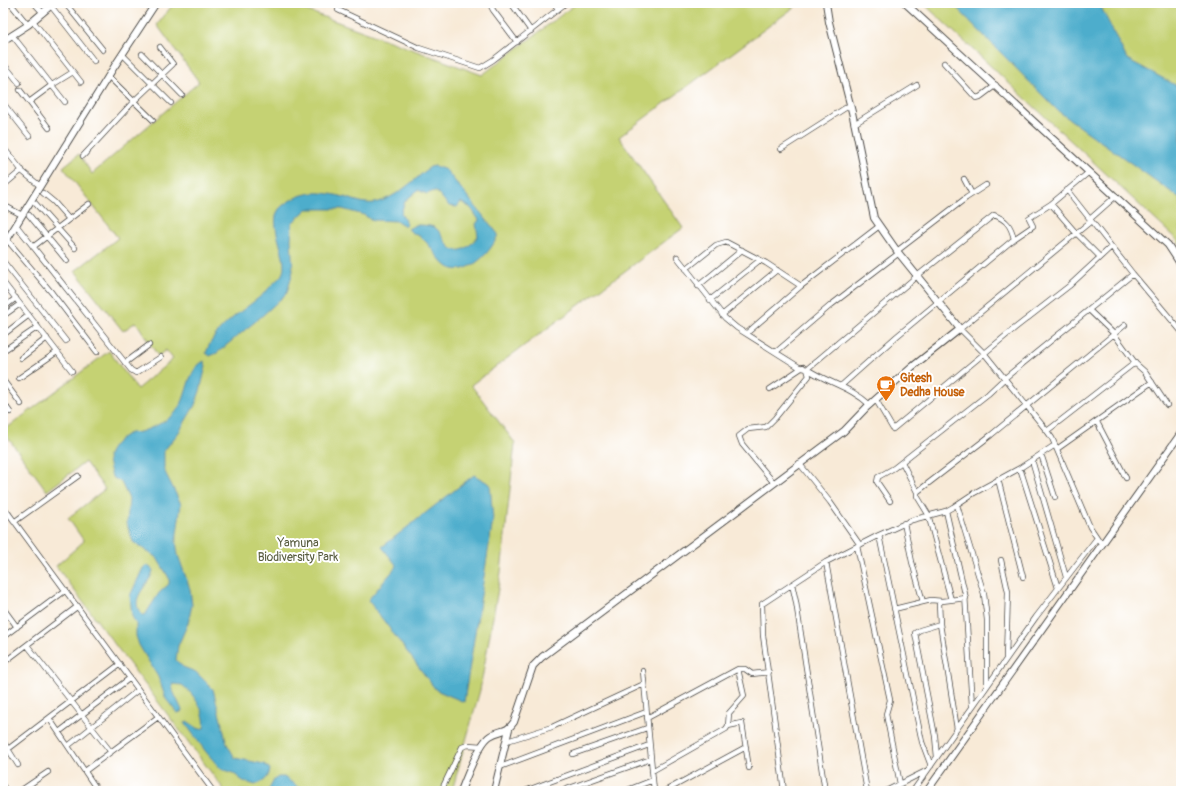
<svg xmlns="http://www.w3.org/2000/svg" width="1184" height="794" viewBox="0 0 1184 794" font-family="Pangolin,sans-serif">
<rect width="100%" height="100%" fill="#fff"/>
<filter id="ink" filterUnits="userSpaceOnUse"><feTurbulence type="fractalNoise" baseFrequency=".025" numOctaves="2"/><feDisplacementMap in="SourceGraphic" scale="8" xChannelSelector="R" yChannelSelector="G"/><feConvolveMatrix kernelMatrix="1 2 1 2 8 2 1 2 1" color-interpolation-filters="sRGB"/></filter>
<filter id="wash" filterUnits="userSpaceOnUse"><feTurbulence type="fractalNoise" baseFrequency=".012" numOctaves="4" result="noise"/><feDisplacementMap in="SourceGraphic" scale="16" xChannelSelector="R" yChannelSelector="G"/><feGaussianBlur stdDeviation="0.9" result="paint"/><feColorMatrix in="noise" values="0 0 0 0 0 0 0 0 0 0 0 0 0 0 0 0 0 1.4 0 .05"/><feComposite in="paint" operator="in"/></filter>
<g filter="url(#wash)">
<rect width="100%" height="100%" fill="#f8ead7"/>
<!-- green -->
<path fill="#c5d273" stroke="#787e4f" d="M174 3H286L482 75 577 3H800L619 137 683 228 471 385 515 443 501 572 480 690 452 791H225L56 566 84 541 68 518 105 489 85 462 47 491 3 431 109 351 137 389 173 359 166 350 158 356 136 322 123 331 75 271 118 238 63 167 79 154 92 174 199 82 157 25Z
M923 3H1181V246L1177 240Z"/>
<!-- water -->
<path fill="#4eadcc" stroke="#3c6c7c" d="M952 3H1102L1101 7 1127 59 1181 88V199L1058 111Z
M435 166 446 170 498 234C493 251 467 278 448 267 438 260 432 247 423 239 418 234 412 234 408 229L415 225C421 225 428 225 434 227 446 234 446 256 464 249 470 246 474 241 478 236L476 224 479 220 471 208 461 202 457 207 449 206 438 193 434 191 427 194 418 190 405 201 401 213 407 225 405 226 397 221 372 220 364 215 342 209H307L292 223 291 240 293 271 287 293 262 316 217 353 210 356 206 353C215 326 242 312 262 295 269 289 272 284 279 278 296 264 262 222 282 206 304 189 322 191 348 198 356 201 365 204 374 203 395 199 414 180 430 167Z
M204 361 206 366 200 391 195 405 179 432 164 451V470L181 504 176 541 178 555 190 589 192 605 188 623 178 646 176 660 183 667 196 672 213 689 227 744 235 758 264 764 270 769C269 778 264 782 255 785L243 781 233 773 220 768 206 752 185 723 187 721 199 729 204 728C207 713 194 694 182 685L172 684 173 691 182 710 181 712 177 713 166 699 158 677 139 645 136 636V624L132 616 130 596 143 568 147 565 153 570C151 585 127 597 142 615H145L159 593 169 584V578L157 558 133 542 127 524 129 499 121 482 112 477C111 471 106 459 109 453 112 446 121 437 128 434 131 432 136 433 140 432 152 428 166 422 175 413 189 399 185 371 204 361Z
M474 475 490 484 493 520 464 702 436 690 368 600 397 566 382 547Z
M278 777H284L304 791H268L274 780Z"/>
</g>
<g filter="url(#ink)">
<g fill="none" stroke-linecap="round" stroke-linejoin="round">
<defs>
<path id="street" d="M10 3 28 25
M34 3 43 13
M65 3 103 50
M145 3 154 6
M494 3 491 6 493 10 517 42
M511 3 531 31
M554 3 558 9
M51 6 94 61
M338 10 419 48 480 68 493 60 566 3
M33 21 81 82
M12 35 65 102
M122 54 171 103
M142 54 182 95
M3 63 19 83
M944 63 976 98 980 97 996 85
M108 76 153 120
M20 90 49 128
M29 102 52 85 73 72
M3 103 29 136
M854 124 917 85
M3 147 23 172 40 186
M781 149 850 105
M83 156 134 101 173 64 160 47
M964 179 972 194
M3 186 22 170
M1067 190 1133 274 1181 331
M43 193 54 202 68 218
M35 203 75 248
M1051 204 1076 233 1100 257
M3 205 22 215
M29 215 67 261
M1090 219 1116 196
M1090 222 960 329 984 353 1047 431 1052 438 1090 527 1102 545
M16 225 131 370 136 373 161 357
M3 235 52 293 97 352
M33 247 89 204
M897 251 966 198 986 185
M677 257 725 318 737 328 799 367 807 369 917 276 994 215C1007 220 1011 226 1014 239
M3 261 66 341
M686 269 716 245 726 242 766 263 801 286
M3 282 72 371
M698 286 742 250
M710 300 760 260
M3 308 16 298
M1089 310 1114 334 1136 364
M722 315 777 270
M3 316 20 304
M747 333 801 286 878 227
M3 335 29 315
M3 351 38 327
M776 352 831 305 899 253
M21 358 47 338
M125 363 149 345
M807 369C828 383 851 387 870 405
M19 378 57 352
M3 380 21 404
M842 385 897 336 1014 239 1033 226 1029 218 1051 204 1089 172
M770 389 803 367
M876 400 893 429 1015 328 1069 286 1111 247
M3 402 10 412
M1097 422 1126 478
M1047 431 1132 365 1136 364 1145 372 1167 405
M1057 449 1152 382
M1041 454 1055 497
M1032 460 1066 577
M902 462 917 492
M799 463 830 502 860 545
M1020 468 1058 588
M998 479 1023 577
M774 483 742 444 739 436 748 429 766 427 775 418 809 376 807 369
M890 501 877 482 878 477 894 468 988 394 1005 378 1133 274
M957 505 984 594 987 620V685
M3 506 213 791
M946 511 965 594 972 706
M3 518 9 514
M14 522 78 476
M904 523 912 562 923 602
M879 535 922 742 931 766
M857 546 890 700 886 714 900 784
M1001 560 1008 592 1006 658
M826 562 867 791
M792 584 796 602 825 791
M951 600 928 514 917 496V492L991 435 1125 325
M3 608 17 627
M894 609 931 600 942 601
M940 624 957 729
M3 637 66 590
M27 645 111 752
M3 663 78 606
M643 671 654 791
M49 718 98 791
M647 718 738 669H745L752 674 769 672
M728 726 742 723 749 768
M59 732 130 678
M3 741 18 765
M507 741 552 727 644 684
M68 746 138 690
M3 753 120 664
M573 754 647 728
M937 757 935 736 915 633 920 630 940 624 939 603 942 601 966 598
M500 767 646 712
M85 771 158 717
M652 771 726 729 728 726 729 713 744 696 738 669
M3 786 6 791
M20 791 48 772
M441 791 462 747 468 745 482 746
M525 791 649 745
M561 791 651 759
M625 791 653 780
M665 791 746 747
M784 791 763 635 762 604 826 562 879 535 912 520 946 511 953 507 974 493 1020 468 1055 445
M886 791 926 771
M913 791 1036 617 1097 538"/>
<path id="secondary" d="M905 3 1168 245 1181 265
M3 41 28 25 54 3
M3 246 114 67 156 3
M461 791C466 778 479 743 490 736 500 729 506 734 514 722L533 666 542 657 844 431 867 407 912 367 960 329 897 251 874 218 852 112 829 22 826 3
M494 791 509 729
M927 791 1181 433"/>
</defs>
<!-- street casing -->
<use href="#street" stroke="#4a4845" stroke-width="6"/>
<!-- secondary casing -->
<use href="#secondary" stroke="#4a4845" stroke-width="8"/>
<!-- street -->
<use href="#street" stroke="#fff" stroke-width="4.5"/>
<!-- secondary -->
<use href="#secondary" stroke="#fff" stroke-width="6"/>
</g>
</g>
<!-- icons -->
<defs>
<symbol id="cafe-pin" viewBox="-11 -11 22 30"><path d="M0 17L-7.5 6A9.5 9.5 0 1 1 7.5 6Z" fill="#e8710a" stroke="#fff"/><path d="M-5.5-4.5H6V0H3Q3 3.5 0 3.5H-2.5Q-5.5 3.5-5.5 0ZM3-3.2v2h1.7v-2ZM-6 4.5H4V6H-6Z" fill="#fff"/></symbol>
</defs>
<g fill-rule="evenodd">
<use href="#cafe-pin" x="875" y="374" width="22" height="30"/>
</g>
<g text-anchor="middle" stroke-width="4" stroke-linejoin="round" paint-order="stroke">
<!-- food labels -->
<g font-size="12" font-weight="bold" fill="#c56008" stroke="#fff" text-anchor="start">
<text x="900" y="382">Gitesh<tspan x="900" dy="14">Dedha House</tspan></text>
</g>
<!-- park labels -->
<g font-size="12" fill="#595d41" stroke="#fff">
<text x="298" y="547">Yamuna<tspan x="298" dy="14">Biodiversity Park</tspan></text>
</g>
</g>
<!-- margin -->
<rect width="1184" height="794" fill="none" stroke="#fff" stroke-width="16"/>
</svg>
